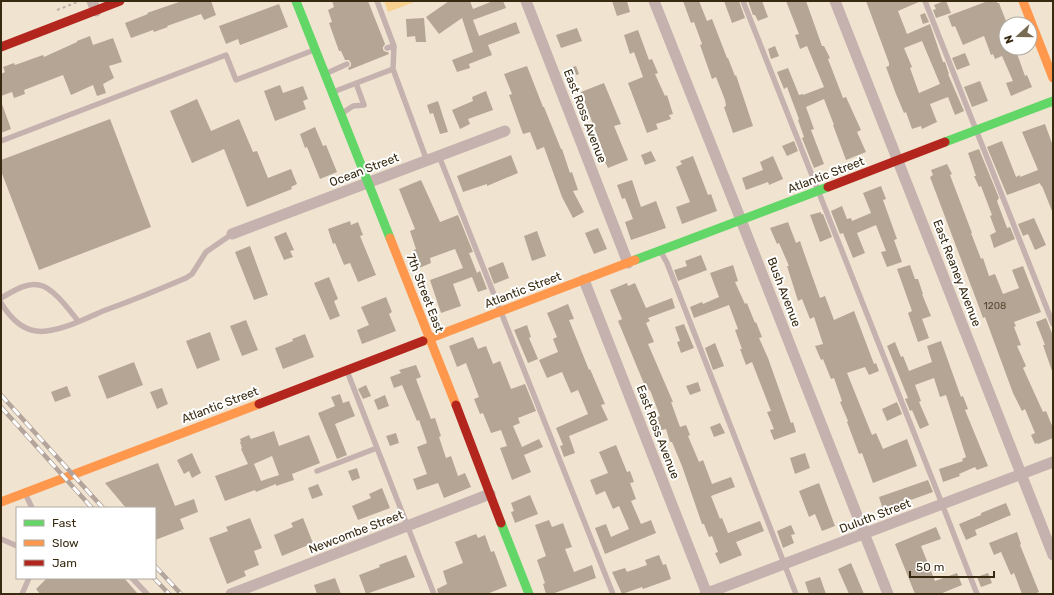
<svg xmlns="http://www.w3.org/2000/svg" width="1054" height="595" viewBox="0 0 1054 595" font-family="Rubik,sans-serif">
<rect width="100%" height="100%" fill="#f0e4d1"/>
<!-- green -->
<path fill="#f7d28e" d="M384 1H417L388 12Z"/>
<!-- building -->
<path fill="#b4a594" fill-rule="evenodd" d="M182 1H211L216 15 204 20 201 14 167 26 168 27 154 32 153 30 131 38 125 23 148 14 147 13Z
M332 1H368L385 44 383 47V50L386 52H388L389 54 349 70 348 68 351 66V63L349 60H345L341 51H339L329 23 332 22 328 10 334 7Z
M449 1H470L473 9 493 1H503L506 8 473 20 479 36 516 22 520 33 488 45 492 55 469 64 470 68 457 72 452 60 473 52 462 18 439 34 426 17Z
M612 1H627L630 12 617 16Z
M683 1H699L707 21 712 19 727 58H728L735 76 736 75 753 126 733 133 724 107 726 106 725 100 716 77 712 79 700 45 702 44 694 22 691 23Z
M724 1H739L745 18 732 23Z
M748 1H762L768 17 758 21 755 15H753Z
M786 1H806L822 46H824L830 58 828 59 843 98 846 97 861 130 857 132 866 152 846 160 833 125H834L824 99 806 107 814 129 811 130 824 164 814 168 802 138 804 137 798 120 799 119 787 87 784 89 777 72 788 68 799 95 803 94V95L824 87 807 46 800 49 795 35 799 34Z
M866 1H921L898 11 907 34 930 24 943 62H945L949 74H948L964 111 955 115 948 97 930 104 937 122 922 129 921 126 912 129 906 112 904 113 896 94 886 67 889 66V63ZM922 41 940 84 919 93 910 68 912 67 904 48Z
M944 1H946L951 13 936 18 933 10 936 9 934 5Z
M988 1H997V3H999L1006 21V48H1015L1025 76 1027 75 1032 87 1011 96 1006 83 1013 81 1002 56 995 59 993 54 991 55 984 36 963 45 955 26 952 27 948 16Z
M279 4 288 27 240 45 238 39 226 44 219 26Z
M925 13 929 22 923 24 920 15Z
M424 18 426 42H416L415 36 407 37 406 19Z
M577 28 582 41 561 48 556 35Z
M638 30 649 60 652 59 658 73 655 74 665 96 667 95 673 114 669 115 671 119 656 124 658 129 647 133 628 83 643 77 634 52 630 54 624 35Z
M90 36 93 45 113 38 122 62 109 66 114 78 103 84 106 93 97 96 93 85 71 95 63 75 24 90 25 94 14 98 12 92 1 96V74L5 72 3 67 14 63 15 65 43 55 44 57 77 42V41Z
M775 46 779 56 771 59 768 49Z
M965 53 970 65 957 70 952 58Z
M527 66 543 107H544L561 149H562L570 173 572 172 578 190 573 191 584 212 573 218 562 197 544 147 537 150 530 132 523 134 509 95 512 94 504 74Z
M576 66 579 74 566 79 563 70Z
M980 81 988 101 972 107 964 87Z
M604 83 621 124 614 126 628 160 608 168 604 160 606 159 581 92Z
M280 85 283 93 303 86 308 99 303 101 306 109 275 121 264 91Z
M486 91 493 110 468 119 470 124 460 129 452 110 473 101 472 97Z
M197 99 211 131 239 119 253 152 257 151 268 178 291 169 297 184 291 187 292 189 247 207 224 149 192 163 170 111Z
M438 101 448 132 440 134 433 113 430 114 427 105Z
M1 104H2L11 129 1 133Z
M110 119 151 227 39 270 1 171V160Z
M1045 124 1053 146 1052 211 1042 186H1041L1040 183 1007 195 987 147 1002 141 1016 177 1020 175V177L1038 170 1022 132Z
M315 127 323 146 326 145 337 172 320 179 307 147 305 148 300 134Z
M794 141 798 151 787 156 782 146Z
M979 149 999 198 997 201 1007 228 1010 227 1015 239 994 248 990 235 996 232 990 216 992 215 981 186 979 187 974 176H976L968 153Z
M651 151 656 161 645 165 641 155Z
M511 155 518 173 487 186V184L463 192 457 176Z
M693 156 708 195 711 194 717 211 682 224 676 207 690 202 676 167 682 164 680 161Z
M773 156 783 179 769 185 768 182 746 190 742 178 763 170 760 162Z
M947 164 952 174 950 175 972 233H971L981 259 983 258 989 276 995 274 1003 294 1019 288 1012 270 1023 266 1041 312 1014 322 1016 326 1014 327 1021 345 1017 346 1026 366 1023 368 1043 412 1046 411 1053 428V438L1038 444 1037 443 1035 444 1031 435 1035 433 1025 409 1022 411 1013 393 985 317 983 318 976 299 930 177 933 175 931 170Z
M421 180 440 222 458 215 473 252 469 253 477 273 480 271 487 289 478 292 472 277 453 284 461 306 441 313 430 280 463 268 455 249 430 258 431 263 419 268 413 251 416 249 410 231 415 229 399 189Z
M632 180 641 207 656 201 666 228 631 240 625 222 633 219 625 198 622 199 617 185Z
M881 186 886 199 883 200 897 239 894 240 902 262 887 267 881 252 886 251 876 225 857 233 865 253 853 258 843 233 840 234 831 211 842 206 847 219 851 218 852 221 871 213 863 193Z
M821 212V214H823L832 237 820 242 810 215Z
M1034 218 1046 245 1035 250 1028 234 1023 236 1018 224Z
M350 221 351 225 358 222 363 235 360 236 376 275 358 282 350 263 344 265 335 243 333 244 328 229Z
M788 222 796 243 800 241 803 250 820 298 825 296 834 320 854 311 874 364 876 363 879 371 869 375 865 367 847 373 872 435 876 433 883 449 907 439 917 466 873 483 862 453 859 454 847 422 848 421 840 402 842 401 834 378 831 379 823 359 821 360 815 346 823 344 814 317 810 319 802 299 798 301 787 266H789L779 243 777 244 770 228Z
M598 228 607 249 594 254 585 233Z
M537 231 546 256 532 261 524 236Z
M286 232 294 250 290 251 293 257 284 260 274 237Z
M250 246 268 295 254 300 235 252Z
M701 255 707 270 678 281 674 270 687 266 685 261Z
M503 262 509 278 494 284 488 268Z
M733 265 738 281 735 282 745 304 747 303 755 323 756 322 762 337 759 338 768 358 791 423 793 422 796 432 774 440 770 430 774 429 767 412 771 411 752 362 746 365 740 349H742L735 330 738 329 729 305 694 318 690 307 702 302 703 304 719 297 710 273Z
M910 265 915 279H918L923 294H922L931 316 922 319 929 338 918 342 908 313 912 311 897 269Z
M329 277 338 299 334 301 340 316 330 320 314 283Z
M627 283 628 286 635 283 646 308 672 298 675 308 648 318 650 321 646 323 654 342 648 344 673 402H671L680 427 686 425 690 435 688 436 699 462 703 460 712 484 731 477 735 487 711 496 720 519 722 518 728 533 760 521 764 531 736 542 742 555 720 564 715 553 718 552 712 536 709 537 704 524H702L682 466 672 442H670L666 429 661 430 657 417 660 416 650 390 647 391 618 321 622 319 610 290Z
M386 297 392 312 389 314 396 331 362 344 357 330 369 325 361 307Z
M568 304 574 319 569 320 589 370 590 369 605 404 601 405 608 420 569 436 575 453 564 457 560 446 563 445 556 428 588 414 578 390 571 393 562 372 547 378 539 360 558 352 553 339 557 337 547 313Z
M1046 318 1053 336V371H1052L1043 345H1045L1036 322Z
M246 320 258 350 242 356 230 326Z
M684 324 694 348 681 353 677 342 680 341 675 327Z
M527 325 531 337 529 338 538 359 528 363 514 330Z
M210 332 220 360 197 369 186 341Z
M305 334 314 357 283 369 275 348 293 341 292 339Z
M473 337 478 349 486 346 493 364 500 361 511 389 525 384 536 411 518 418 520 423 513 426 522 447 539 439 543 447 524 455 531 472 512 480 500 448 507 446 501 430 491 433 483 413 480 414 474 399 479 397 466 363 457 367 449 346Z
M941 341 961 397 963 396 968 409 965 410 988 466 977 470 975 467 959 474 960 476 943 482 939 469 963 461 962 459 966 457 946 395 940 397 934 378 915 385 921 401 919 402 929 425 920 429 912 410 910 411 905 399 908 398 887 346 895 342 901 357 903 356 909 371 932 362 927 346Z
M715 343 724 366 713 370 705 348Z
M134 362 143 385 107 399 98 376Z
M416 365 421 377 416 379 431 419 435 418 441 436 439 437 446 458 451 456 458 476 465 473 471 487 444 498 438 483 417 490 413 479 427 474 417 447 427 443 419 420 417 421 402 385 394 388 390 377 401 373 399 370Z
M698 382 701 391 690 395 686 386Z
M366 385 371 396 363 399 358 389Z
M67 386 71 396 55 402 51 392Z
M162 388 168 404 157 409 150 392Z
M340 394 343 403 349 401 355 416 335 424 347 455 337 459 318 413 335 406 331 397Z
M385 395 389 406 378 410 374 400Z
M897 402 902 414 887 421 882 409Z
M720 423 725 433 714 437 710 427Z
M274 431 279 446 309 435 320 463 292 474 294 480 276 486V484L256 492 255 490 225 501 215 476 248 464 241 449 242 448 240 442H241L240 439 249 435 251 439ZM272 456 279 475 261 481 254 464Z
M396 433 399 443 390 446 386 436Z
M616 445 627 472 630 471 634 482 630 483 636 499 631 501 641 524 651 520 656 533 605 554 595 528 606 524 611 537 629 529 619 506 613 509 605 491 596 495 590 480 608 473 599 452Z
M192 453 201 473 192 478 189 471 184 474 177 460Z
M805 453 810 468 795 474 790 458Z
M158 463 175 506 194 499 198 512 180 519 184 529 155 540V508H126L105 483Z
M357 468 360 478 352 481 348 471Z
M928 480 933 492 883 510 879 497Z
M819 483 835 526 822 531 815 514 809 517 799 491Z
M318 484 323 495 312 499 308 488Z
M382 488 390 508 358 520 352 506 371 498 369 494Z
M530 495 538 514 515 523 511 512 514 511 511 503Z
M1006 503 1011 515 975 530 977 535 966 540 959 524 981 515V513Z
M250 518 262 548 254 551 259 565 244 571 246 576 227 584 209 538 228 531 226 527Z
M303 518 313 543 282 556 274 535 293 527 291 523Z
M549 520 552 527 563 523 572 547 565 549 574 572 592 565 596 578 552 594H546L543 584 545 583 537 560 546 556 535 525Z
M791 525 795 534 791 535 794 543 783 548 777 531Z
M936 527 941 539 921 546 935 581 957 573 962 585 940 594H915L895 544Z
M1017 532 1021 544 1020 545 1039 592 1034 594H1022L1014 573 1011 575 1001 552 994 555 989 543Z
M476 534 478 538 485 535 491 552 494 551 507 586 487 594H438L437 589 447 584 443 571 463 563 455 542Z
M406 555 415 577 366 594 359 575 380 567 379 565Z
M659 555 663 565 666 564 671 579 643 589 642 587 622 594 612 572 625 568 627 572 647 565 645 560Z
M851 563 864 594H849L838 569Z
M988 573 992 583 981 587 977 577Z
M820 577 826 594H809L805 582Z
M47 578H124L138 594H40L36 589Z
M335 578 341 594H317L314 585Z"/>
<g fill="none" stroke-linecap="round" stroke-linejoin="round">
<!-- path -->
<path stroke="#bdafa8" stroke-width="2" stroke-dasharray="3 3" stroke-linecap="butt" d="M57 10 80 1"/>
<!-- lane -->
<path stroke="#c5b2af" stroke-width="5.5" d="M377 1 394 46
M743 1 937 491 977 594
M925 1 1053 324
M387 48 394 46 393 69
M325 74 347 64
M333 92 393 69 427 161
M341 114 353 106 364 105 356 83
M1 141 226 55 236 80 314 50
M439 156 613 594
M661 252 667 263 796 594
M1 298C12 292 26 282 39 285 53 287 70 311 78 321
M1 303C9 316 20 329 36 331 55 334 85 319 103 311 131 301 158 290 186 278L192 274 206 252 232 234
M347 371 434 594
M317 471 377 448
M25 493 32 508
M1 539 17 546
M132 578 147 594
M22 594 29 578"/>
<!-- street -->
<path stroke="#c5b2af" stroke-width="11" d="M92 1 96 11
M526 1 628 263
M654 1 741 220 888 594
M835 1 1053 555
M232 234 505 131
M584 280 707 594
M231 594 490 494
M705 594 1053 462"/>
<!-- fast -->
<path stroke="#63d668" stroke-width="9" d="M296 1 390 238
M945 142 1053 101
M635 260 828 187
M501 523 529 594"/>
<!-- slow -->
<path stroke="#ff974d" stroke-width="9" d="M1023 1 1053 78
M390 238 456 405
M423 341 635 260
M1 502 259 404"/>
<!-- jam -->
<path stroke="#b3261e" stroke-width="9" d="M1 47 120 1
M828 187 945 142
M259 404 423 341
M456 405 501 523"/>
<defs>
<path id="rail" d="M1 395 103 508
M1 407 92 508
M155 566 181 594
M154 578 169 594"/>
</defs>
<!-- rail casing -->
<use href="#rail" stroke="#b3a49c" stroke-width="4.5"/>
<!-- rail -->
<use href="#rail" stroke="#fff" stroke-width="3" stroke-dasharray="9" stroke-linecap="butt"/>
</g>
<g text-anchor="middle" stroke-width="4" stroke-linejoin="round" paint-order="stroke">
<!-- number labels -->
<g font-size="10" fill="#574932">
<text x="995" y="309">1208</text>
</g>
<!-- street labels -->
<g font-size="12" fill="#382a11" stroke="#fff">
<text transform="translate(585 116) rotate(69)" y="4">East Ross Avenue</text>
<text transform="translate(364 170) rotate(-21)" y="4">Ocean Street</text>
<text transform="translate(826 175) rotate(-21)" y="4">Atlantic Street</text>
<text transform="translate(957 273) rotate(69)" y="4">East Reaney Avenue</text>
<text transform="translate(523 290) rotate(-21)" y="4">Atlantic Street</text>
<text transform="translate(784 292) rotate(69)" y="4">Bush Avenue</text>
<text transform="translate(425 293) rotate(69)" y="4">7th Street East</text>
<text transform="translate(220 405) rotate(-21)" y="4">Atlantic Street</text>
<text transform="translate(658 432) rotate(69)" y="4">East Ross Avenue</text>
<text transform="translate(875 516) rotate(-21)" y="4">Duluth Street</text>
<text transform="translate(356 532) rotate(-21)" y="4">Newcombe Street</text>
</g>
</g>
<!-- border -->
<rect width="1054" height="595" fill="none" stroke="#382a11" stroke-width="4"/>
<!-- legend -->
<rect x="16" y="507" width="140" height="72" fill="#ffffff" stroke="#afaaa0"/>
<rect x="24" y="520" width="20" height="6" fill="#63d668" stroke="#afaaa0"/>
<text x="52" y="527" font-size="12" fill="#382a11">Fast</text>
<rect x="24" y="540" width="20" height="6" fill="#ff974d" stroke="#afaaa0"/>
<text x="52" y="547" font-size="12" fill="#382a11">Slow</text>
<rect x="24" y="560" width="20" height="6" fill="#b3261e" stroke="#afaaa0"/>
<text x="52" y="567" font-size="12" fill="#382a11">Jam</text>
<!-- north arrow -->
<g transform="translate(1018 36) rotate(249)"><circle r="19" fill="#ffffff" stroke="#afaaa0"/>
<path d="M0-3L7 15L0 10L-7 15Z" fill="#786b54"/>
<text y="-6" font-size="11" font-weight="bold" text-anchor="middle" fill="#382a11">N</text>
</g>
<!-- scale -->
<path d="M910 571v6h84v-6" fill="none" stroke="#382a11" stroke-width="2"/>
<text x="916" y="571" font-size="12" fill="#382a11" stroke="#ffffff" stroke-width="3" paint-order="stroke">50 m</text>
</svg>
